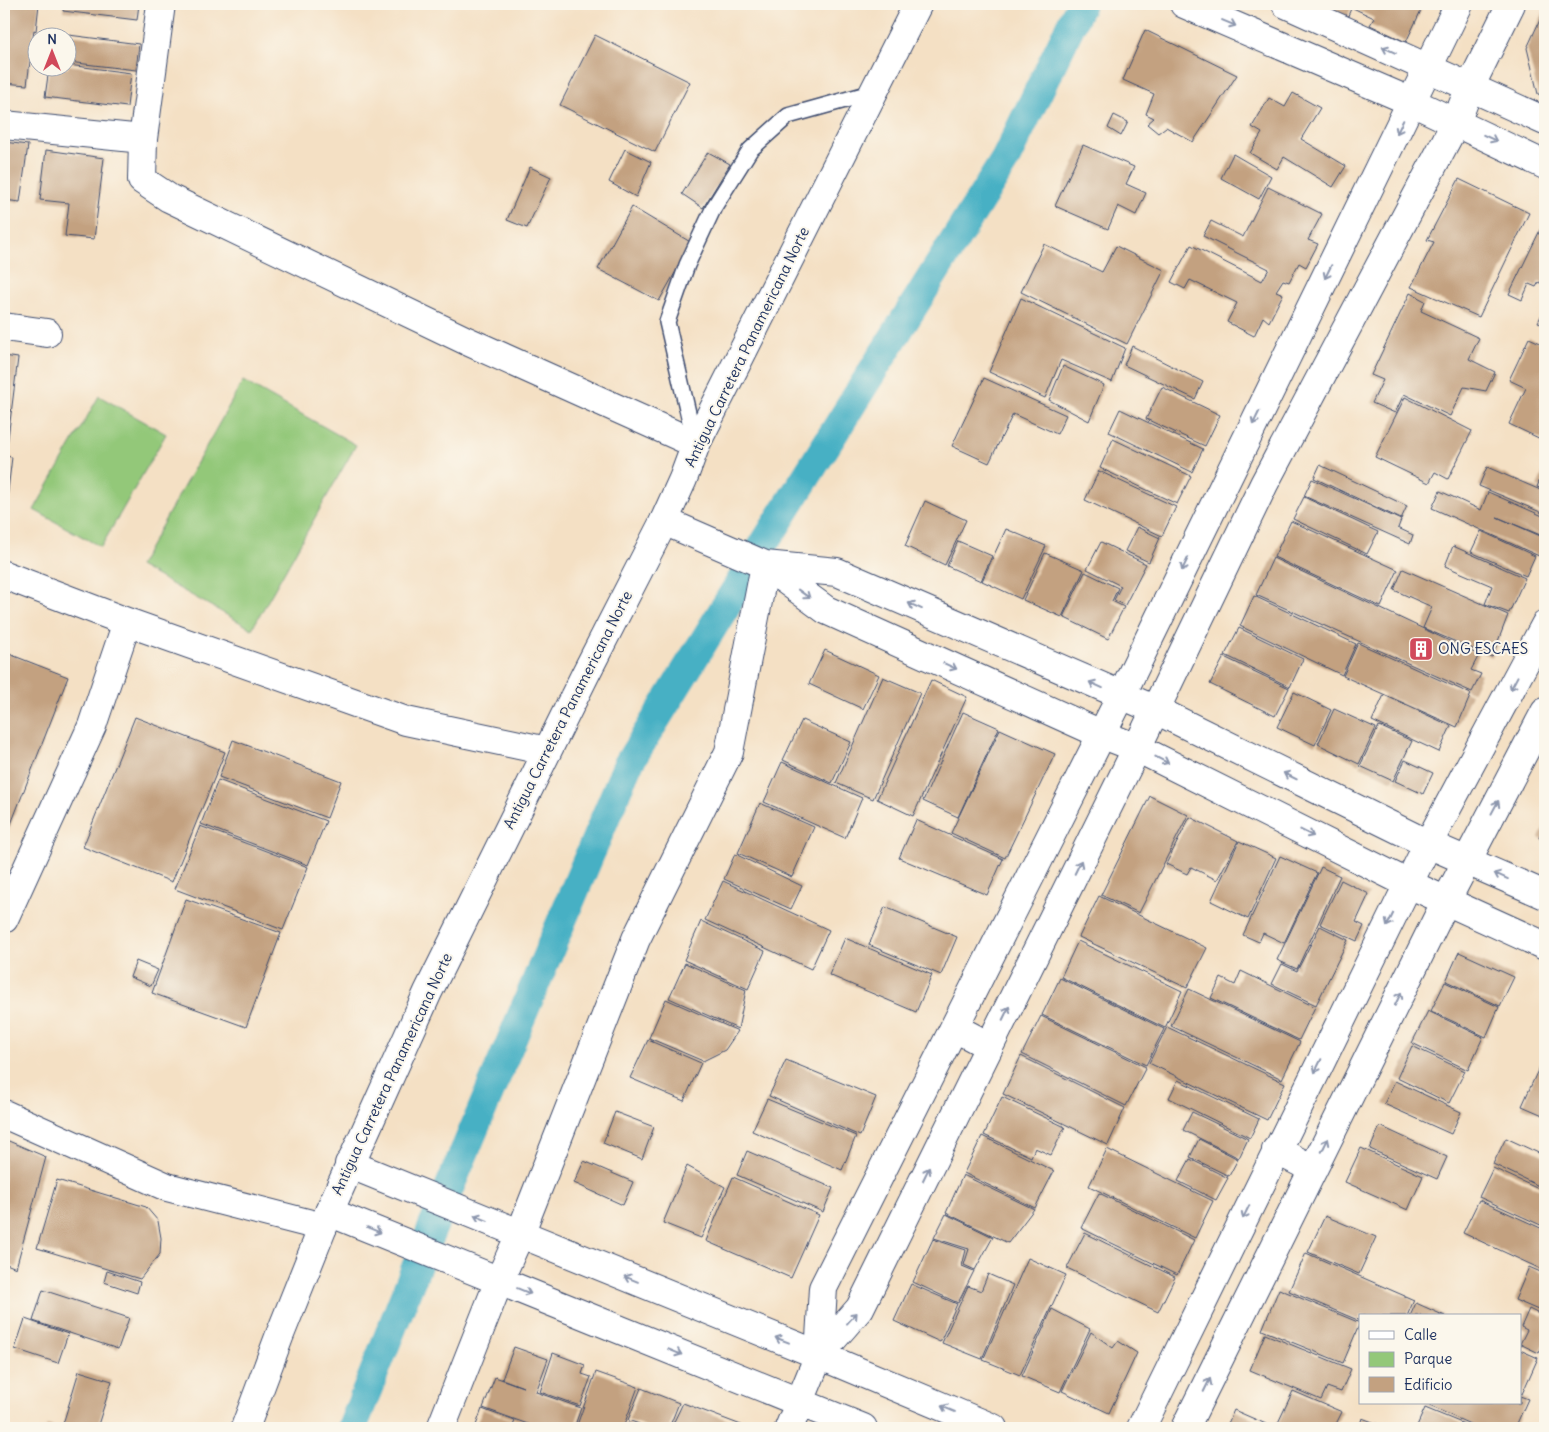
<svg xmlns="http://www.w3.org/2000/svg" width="1549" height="1432" viewBox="0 0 1549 1432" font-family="Delius,sans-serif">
<rect width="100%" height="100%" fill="#fbf7ec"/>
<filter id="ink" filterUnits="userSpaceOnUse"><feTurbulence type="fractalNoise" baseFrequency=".02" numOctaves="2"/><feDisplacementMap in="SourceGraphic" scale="10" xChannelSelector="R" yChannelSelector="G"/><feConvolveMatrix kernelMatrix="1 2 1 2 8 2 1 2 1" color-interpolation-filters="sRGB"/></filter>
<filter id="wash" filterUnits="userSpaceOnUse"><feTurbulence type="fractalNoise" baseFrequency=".0096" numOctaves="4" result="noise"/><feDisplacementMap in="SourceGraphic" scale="20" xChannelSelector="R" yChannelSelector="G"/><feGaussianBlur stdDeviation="1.12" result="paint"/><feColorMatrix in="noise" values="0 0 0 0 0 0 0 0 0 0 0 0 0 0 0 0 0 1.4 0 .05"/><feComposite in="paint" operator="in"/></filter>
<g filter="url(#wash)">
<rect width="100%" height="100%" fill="#f4e0c4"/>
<!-- green -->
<path fill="#93c879" stroke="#577c6c" d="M243 381 356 445 252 629 139 566Z
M99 396 166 434 101 547 34 510Z"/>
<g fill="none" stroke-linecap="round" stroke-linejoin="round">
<!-- canal -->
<path stroke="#46b0c4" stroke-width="30" d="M352 1428 423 1250 627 766 754 560 1005 160 1081 4"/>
</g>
<g id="blocks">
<!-- building -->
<path fill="#c3a180" d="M4 4H39L36 31 34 30 27 85 4 83Z
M64 4H139L137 20 63 11Z
M1315 4H1353L1347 18Z
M1355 4H1424L1406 42 1370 25 1374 18 1353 8Z
M1545 9V97L1538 94 1527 48Z
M1145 30 1237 75 1193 142 1166 127 1158 133 1147 124 1154 118 1146 114 1154 94 1123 80Z
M53 33 139 44 136 70 68 62V38H52Z
M595 35 690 82 655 152 560 105Z
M68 65 131 73 127 107 45 97 49 68H68Z
M1293 93 1320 108 1301 139 1346 166 1333 187 1284 157 1277 169 1250 153 1262 133 1252 127 1269 98 1285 107Z
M1114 115 1128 122 1121 136 1108 128Z
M4 142 28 145 20 202 4 200Z
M1083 145 1134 167 1126 184 1146 193 1136 215 1118 206 1108 229 1055 206Z
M625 149 651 162 636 197 609 182Z
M46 150 104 158 94 239 65 236 69 203 40 200Z
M708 152 730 164 703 208 682 194Z
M1233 154 1271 176 1259 199 1221 178Z
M530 167 551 177 527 228 507 220Z
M1459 179 1529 213 1479 317 1411 287 1434 242 1427 240Z
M1268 187 1322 214 1308 240 1318 244 1306 267 1299 263 1289 282 1283 280 1276 291 1283 294 1269 322 1263 317 1254 336 1227 322 1237 303 1190 280 1185 289 1171 282 1191 245 1262 281 1269 269 1203 236 1211 221 1243 237Z
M632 207 692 243 659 301 598 269Z
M1543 224 1545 225V285L1539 282 1536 287 1529 284 1522 300 1509 294Z
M1044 244 1102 272 1116 246 1164 270 1127 344 1021 292Z
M1410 293 1425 301 1421 311 1479 338 1469 359 1495 372 1486 391 1464 387 1450 416 1404 394 1395 413 1372 403 1383 380 1371 375Z
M1021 298 1125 348 1112 382 1061 360 1045 398 989 372Z
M1545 308V325L1538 322Z
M1529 338 1545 345V441L1509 424 1526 388 1509 380Z
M1132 346 1203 382 1195 399 1124 365Z
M4 356 18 358 7 446H4Z
M1063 366 1104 385 1089 421 1049 400Z
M984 378 1066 415 1057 434 1013 414 989 463 952 446Z
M1162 387 1220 415 1205 446 1146 419Z
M1405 397 1472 431 1448 479 1435 472 1429 483 1375 457Z
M1120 409 1203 449 1192 472 1109 432Z
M1113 439 1191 476 1177 504 1100 468Z
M4 456 12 457 5 516H4Z
M1320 465 1407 506 1401 519 1314 478Z
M1487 467 1545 492V514L1479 486Z
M1545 467V490L1537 487Z
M1099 471 1176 507 1162 536 1085 500Z
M1312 479 1401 520 1398 528 1413 535 1410 544 1304 496Z
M1440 491 1481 510 1488 492 1545 517V537L1497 517 1545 538 1539 556 1432 508Z
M1304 497 1378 532 1367 554 1293 519Z
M925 501 966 520 945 565 905 546Z
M1291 521 1398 570 1381 607 1274 557Z
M1137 527 1160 538 1149 562 1125 551Z
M1006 529 1046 546 1021 599 982 581Z
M1481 531 1535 556 1526 576 1471 552Z
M958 541 992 556 981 581 947 566Z
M1101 542 1146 564 1125 605 1114 600 1121 586 1087 569Z
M1453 546 1525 578 1509 613 1485 604 1492 586 1445 566Z
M1045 553 1084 570 1062 617 1023 600Z
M1273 558 1479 655 1471 670 1481 674 1472 692 1256 595Z
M1403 569 1508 615 1492 657 1423 628 1432 607 1394 590Z
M1085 572 1118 588 1112 601 1124 607 1108 639 1063 617Z
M1254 596 1356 644 1342 675 1240 626Z
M1239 628 1303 659 1290 687 1225 655Z
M1358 643 1471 694 1457 727 1343 676Z
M825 650 879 675 863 709 809 684Z
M4 652 68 677 4 842V697L6 691 4 690Z
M1224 657 1289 688 1275 716 1210 684Z
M883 677 920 693 873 799 836 783Z
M931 680 967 697 913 816 877 799Z
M1294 692 1331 710 1315 745 1277 727Z
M1384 695 1451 726 1439 752 1372 721Z
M1334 709 1376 728 1359 764 1318 744Z
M963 712 999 728 958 817 923 801Z
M135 717 225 752 172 882 83 847Z
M802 720 851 742 832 783 783 760Z
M1379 726 1412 741 1393 781 1360 766Z
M1000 729 1055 754 1005 858 951 833Z
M233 740 341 781 327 818 219 777Z
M1405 760 1433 773 1423 794 1395 781Z
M782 762 862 798 845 838 764 802Z
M218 780 326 821 308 865 201 824Z
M1150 796 1188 815 1139 913 1101 895Z
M760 803 814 827 792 877 738 853Z
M1190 817 1238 841 1217 880 1191 867 1187 874 1166 864Z
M916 820 1003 859 987 895 899 858Z
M1545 825V841L1539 838Z
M200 826 308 867 283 930 175 889Z
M1239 841 1276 858 1248 919 1211 901Z
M735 854 802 886 791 909 724 879Z
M1280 856 1317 873 1284 943 1263 933 1259 942 1243 935Z
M1321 867 1340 876 1297 969 1277 960Z
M1341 880 1369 894 1356 922 1364 926 1357 941 1320 924Z
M723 881 829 930 811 969 705 920Z
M1099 896 1207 948 1187 988 1079 937Z
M186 899 281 933 246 1027 152 993Z
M885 907 957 937 941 975 869 945Z
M701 921 765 951 748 989 684 960Z
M1320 926 1348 940 1316 1005 1272 984 1282 964 1297 971Z
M845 938 932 975 916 1012 829 975Z
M1078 941 1182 991 1165 1028 1061 977Z
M1459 952 1514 977 1500 1006 1446 981Z
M136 961 158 970 151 986 130 977Z
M685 963 746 990 738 1029 669 998Z
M1241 971 1315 1007 1299 1040 1211 998 1221 978 1235 985Z
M1060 978 1164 1029 1146 1065 1042 1015Z
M1445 982 1499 1007 1486 1037 1431 1011Z
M1189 989 1300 1042 1282 1079 1171 1026Z
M666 999 738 1031 725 1050 703 1061 649 1038Z
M1428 1011 1483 1037 1468 1070 1412 1043Z
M1041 1016 1146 1067 1126 1106 1022 1054Z
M1167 1027 1285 1083 1267 1120 1149 1063Z
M648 1040 701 1063 684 1101 630 1078Z
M1412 1046 1465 1071 1449 1103 1397 1078Z
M1021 1056 1125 1108 1108 1145 1003 1094Z
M1545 1057V1072L1539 1069Z
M786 1060 876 1097 860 1136 769 1096Z
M1538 1070 1545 1073V1116L1522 1106Z
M1178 1080 1259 1119 1250 1138 1169 1098Z
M1395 1081 1461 1112 1451 1134 1384 1104Z
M1002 1097 1065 1127 1051 1155 1035 1148 1031 1157 984 1135Z
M767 1099 856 1136 842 1170 752 1131Z
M615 1112 654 1127 642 1159 603 1143Z
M1192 1112 1248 1139 1239 1158 1183 1130Z
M1380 1126 1447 1157 1437 1179 1370 1149Z
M982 1136 1054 1171 1035 1208 964 1173Z
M1506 1138 1545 1156V1189L1493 1164Z
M4 1139 46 1157 16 1268 4 1263Z
M1199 1139 1238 1159 1229 1176 1190 1157Z
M1361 1148 1423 1176 1408 1210 1345 1182Z
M1107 1149 1213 1201 1195 1238 1089 1186Z
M747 1151 833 1188 823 1212 737 1175Z
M1190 1159 1228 1178 1216 1200 1178 1181Z
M584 1161 633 1182 623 1205 574 1183Z
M687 1166 725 1187 701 1238 663 1223Z
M1493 1168 1545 1192V1227L1479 1197Z
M963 1175 1034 1209 1008 1243 946 1213Z
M733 1177 819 1215 791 1278 706 1241Z
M57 1180 146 1207 158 1221 161 1238 160 1254 140 1279 37 1248Z
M1099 1193 1194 1240 1177 1275 1081 1228Z
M1479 1200 1545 1230V1271L1463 1233Z
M946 1214 993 1237 975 1270 964 1265 969 1249 934 1238Z
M1325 1216 1376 1237 1359 1274 1308 1252Z
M1085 1233 1175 1277 1158 1312 1067 1268Z
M933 1239 966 1250 962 1266 974 1271 958 1303 913 1282Z
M1306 1253 1414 1300 1407 1316H1360V1321L1289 1291Z
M1028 1258 1066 1275 1020 1375 983 1360Z
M1529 1267 1545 1274V1313L1515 1300Z
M107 1271 140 1282 137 1293 104 1282Z
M988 1274 1013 1285 982 1359 942 1343 968 1286 981 1291Z
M911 1284 957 1304 940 1342 894 1321Z
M1279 1289 1360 1323 1343 1363 1262 1330Z
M43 1290 129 1318 118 1349 33 1321Z
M1416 1303 1445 1316H1410Z
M1052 1309 1090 1329 1060 1392 1022 1376Z
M1529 1309 1545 1317V1341L1539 1353 1520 1344 1527 1330 1521 1327Z
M25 1319 68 1334 58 1363 15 1349Z
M1091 1332 1113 1348 1118 1341 1137 1353 1109 1413 1062 1391Z
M1265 1334 1351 1369 1341 1392 1327 1387 1321 1400 1250 1370Z
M514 1347 548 1359 536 1392 581 1408 574 1428H539L483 1408 495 1377 523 1387 502 1379Z
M1520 1350 1538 1358 1522 1394 1520 1393Z
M553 1353 585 1365 582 1374 591 1377 580 1406 540 1392Z
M79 1371 112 1381 97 1428H77L63 1424Z
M596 1372 638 1387 623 1428H576Z
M641 1388 679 1403 669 1428H650L628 1420Z
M1293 1391 1342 1412 1334 1428 1276 1427Z
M1520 1396 1528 1399 1515 1428H1479L1423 1403H1520Z
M683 1403 749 1428H671Z
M1425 1408 1474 1428H1416Z
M482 1409 515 1421 512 1428H475Z
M1234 1410 1275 1428H1226Z
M1362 1418 1389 1428H1359Z
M628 1423 642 1428H626Z
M47 1425 58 1428H46Z"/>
</g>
</g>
<g filter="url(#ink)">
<use href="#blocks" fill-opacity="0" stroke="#3c4a6d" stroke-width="1"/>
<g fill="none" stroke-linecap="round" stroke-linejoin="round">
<defs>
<path id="lane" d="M695 443 667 322 687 265 714 207 750 150 788 116 874 92"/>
<path id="street" d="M161 4 143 139 142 180 169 198 467 341 696 444
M1184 4 1412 102 1545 165
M1286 4 1545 121
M4 125 143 139
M4 327 47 333
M664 521 765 565 826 610 1101 734 1137 748 1409 884 1545 946
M765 565 837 572 1156 710 1428 844 1545 895
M4 575 127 622 406 721 547 751
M4 919 92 726 127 622
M955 1028 989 1046
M4 1114 167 1187 323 1227
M1276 1150 1313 1169
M349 1164 819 1355 993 1428
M329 1212 863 1428
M441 1428 499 1281 520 1234 636 939 729 752 765 565
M789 1428 819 1355"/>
<path id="secondary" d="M819 1355 860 1308 1137 748 1264 484 1456 122 1470 87 1511 4
M819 1355 823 1288 1121 696 1459 4
M1141 1428 1428 844 1545 625
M1185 1428 1446 901 1545 712"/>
<path id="primary" d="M245 1428 279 1337 329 1212 428 992 585 675 664 521 683 479 696 444 918 4"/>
</defs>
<!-- lane casing -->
<use href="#lane" stroke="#3c4a6d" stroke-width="18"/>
<!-- street casing -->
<use href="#street" stroke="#3c4a6d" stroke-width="30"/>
<!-- secondary casing -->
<use href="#secondary" stroke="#3c4a6d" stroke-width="30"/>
<!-- primary casing -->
<use href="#primary" stroke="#3c4a6d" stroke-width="30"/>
<!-- lane -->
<use href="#lane" stroke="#fff" stroke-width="15"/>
<!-- street -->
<use href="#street" stroke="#fff" stroke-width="28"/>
<!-- secondary -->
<use href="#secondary" stroke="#fff" stroke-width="28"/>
<!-- primary -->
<use href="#primary" stroke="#fff" stroke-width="28"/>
</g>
<!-- one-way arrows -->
<defs><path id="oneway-shaft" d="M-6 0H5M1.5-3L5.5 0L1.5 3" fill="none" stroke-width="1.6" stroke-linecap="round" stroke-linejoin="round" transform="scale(1.25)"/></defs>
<g stroke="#8d97ae">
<use href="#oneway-shaft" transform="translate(1229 23) rotate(23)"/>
<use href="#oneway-shaft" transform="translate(1389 50) rotate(-156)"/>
<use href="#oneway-shaft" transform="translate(1400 127) rotate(116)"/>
<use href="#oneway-shaft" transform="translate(1490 138) rotate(25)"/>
<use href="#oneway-shaft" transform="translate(1328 272) rotate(116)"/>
<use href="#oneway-shaft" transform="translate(1256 418) rotate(116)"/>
<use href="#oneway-shaft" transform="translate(1185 564) rotate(116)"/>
<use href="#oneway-shaft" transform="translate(804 594) rotate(36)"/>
<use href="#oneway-shaft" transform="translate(915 606) rotate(-156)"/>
<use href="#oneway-shaft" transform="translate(950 666) rotate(24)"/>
<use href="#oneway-shaft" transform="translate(1514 683) rotate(118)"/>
<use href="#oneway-shaft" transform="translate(1096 685) rotate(-156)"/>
<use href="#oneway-shaft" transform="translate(1162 760) rotate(27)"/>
<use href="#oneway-shaft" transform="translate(1290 776) rotate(-154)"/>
<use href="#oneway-shaft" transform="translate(1495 807) rotate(-62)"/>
<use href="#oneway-shaft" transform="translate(1307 833) rotate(27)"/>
<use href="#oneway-shaft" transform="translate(1078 867) rotate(-64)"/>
<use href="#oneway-shaft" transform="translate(1501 876) rotate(-156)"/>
<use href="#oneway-shaft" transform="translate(1390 920) rotate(116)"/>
<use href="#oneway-shaft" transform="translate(1398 999) rotate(-64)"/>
<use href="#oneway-shaft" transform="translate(1006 1013) rotate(-64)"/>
<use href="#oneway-shaft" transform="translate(1318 1066) rotate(116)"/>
<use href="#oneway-shaft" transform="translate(1325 1145) rotate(-64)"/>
<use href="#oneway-shaft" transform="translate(926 1174) rotate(-64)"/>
<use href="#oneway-shaft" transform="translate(1246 1212) rotate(116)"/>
<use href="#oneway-shaft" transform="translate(481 1218) rotate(-158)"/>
<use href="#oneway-shaft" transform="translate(374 1230) rotate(22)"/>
<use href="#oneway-shaft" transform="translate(631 1279) rotate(-158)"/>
<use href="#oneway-shaft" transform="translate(524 1291) rotate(22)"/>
<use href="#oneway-shaft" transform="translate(852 1318) rotate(-48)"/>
<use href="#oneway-shaft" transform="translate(782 1340) rotate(-159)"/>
<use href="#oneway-shaft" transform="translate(675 1352) rotate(22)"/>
<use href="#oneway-shaft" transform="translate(1207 1385) rotate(-64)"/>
<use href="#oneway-shaft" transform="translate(948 1409) rotate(-157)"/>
</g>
</g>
<!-- icons -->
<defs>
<symbol id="building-square" viewBox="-11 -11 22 22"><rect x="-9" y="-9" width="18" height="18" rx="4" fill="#d1495b" stroke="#fbf7ec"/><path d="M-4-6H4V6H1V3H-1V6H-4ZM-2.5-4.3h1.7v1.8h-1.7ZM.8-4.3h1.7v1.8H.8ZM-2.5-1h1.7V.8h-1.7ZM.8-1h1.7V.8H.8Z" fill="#fff"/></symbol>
</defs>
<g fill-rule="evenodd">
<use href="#building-square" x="1407" y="635" width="28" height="28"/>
</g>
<g text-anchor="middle" stroke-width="4" stroke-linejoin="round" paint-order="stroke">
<!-- street labels -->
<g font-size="15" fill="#1b2f5e" stroke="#fbf7ec">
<text transform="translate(747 347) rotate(-64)" y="5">Antigua Carretera Panamericana Norte</text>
<text transform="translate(568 710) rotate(-63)" y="5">Antigua Carretera Panamericana Norte</text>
<text transform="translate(392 1074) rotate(-65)" y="5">Antigua Carretera Panamericana Norte</text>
</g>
<!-- poi labels -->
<g font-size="15" fill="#1b2f5e" stroke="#fbf7ec" text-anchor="start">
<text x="1438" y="654">ONG ESCAES</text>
</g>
</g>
<!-- margin -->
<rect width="1549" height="1432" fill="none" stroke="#fbf7ec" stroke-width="20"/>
<!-- legend -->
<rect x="1359" y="1314" width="162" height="90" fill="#fbf7ec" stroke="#a1a7b3"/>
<rect x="1369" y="1331" width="25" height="8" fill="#ffffff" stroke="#a1a7b3"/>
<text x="1404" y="1340" font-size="15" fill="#1b2f5e">Calle</text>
<rect x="1369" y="1352" width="25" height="15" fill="#93c879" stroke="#a1a7b3"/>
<text x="1404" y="1364" font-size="15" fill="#1b2f5e">Parque</text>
<rect x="1369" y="1377" width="25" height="15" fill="#c3a180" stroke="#a1a7b3"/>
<text x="1404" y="1390" font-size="15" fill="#1b2f5e">Edificio</text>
<!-- north arrow -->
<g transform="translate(52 52)"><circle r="24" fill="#fbf7ec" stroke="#a1a7b3"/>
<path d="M0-4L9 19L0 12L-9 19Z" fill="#d1495b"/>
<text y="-8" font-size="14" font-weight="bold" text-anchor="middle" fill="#1b2f5e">N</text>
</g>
</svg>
